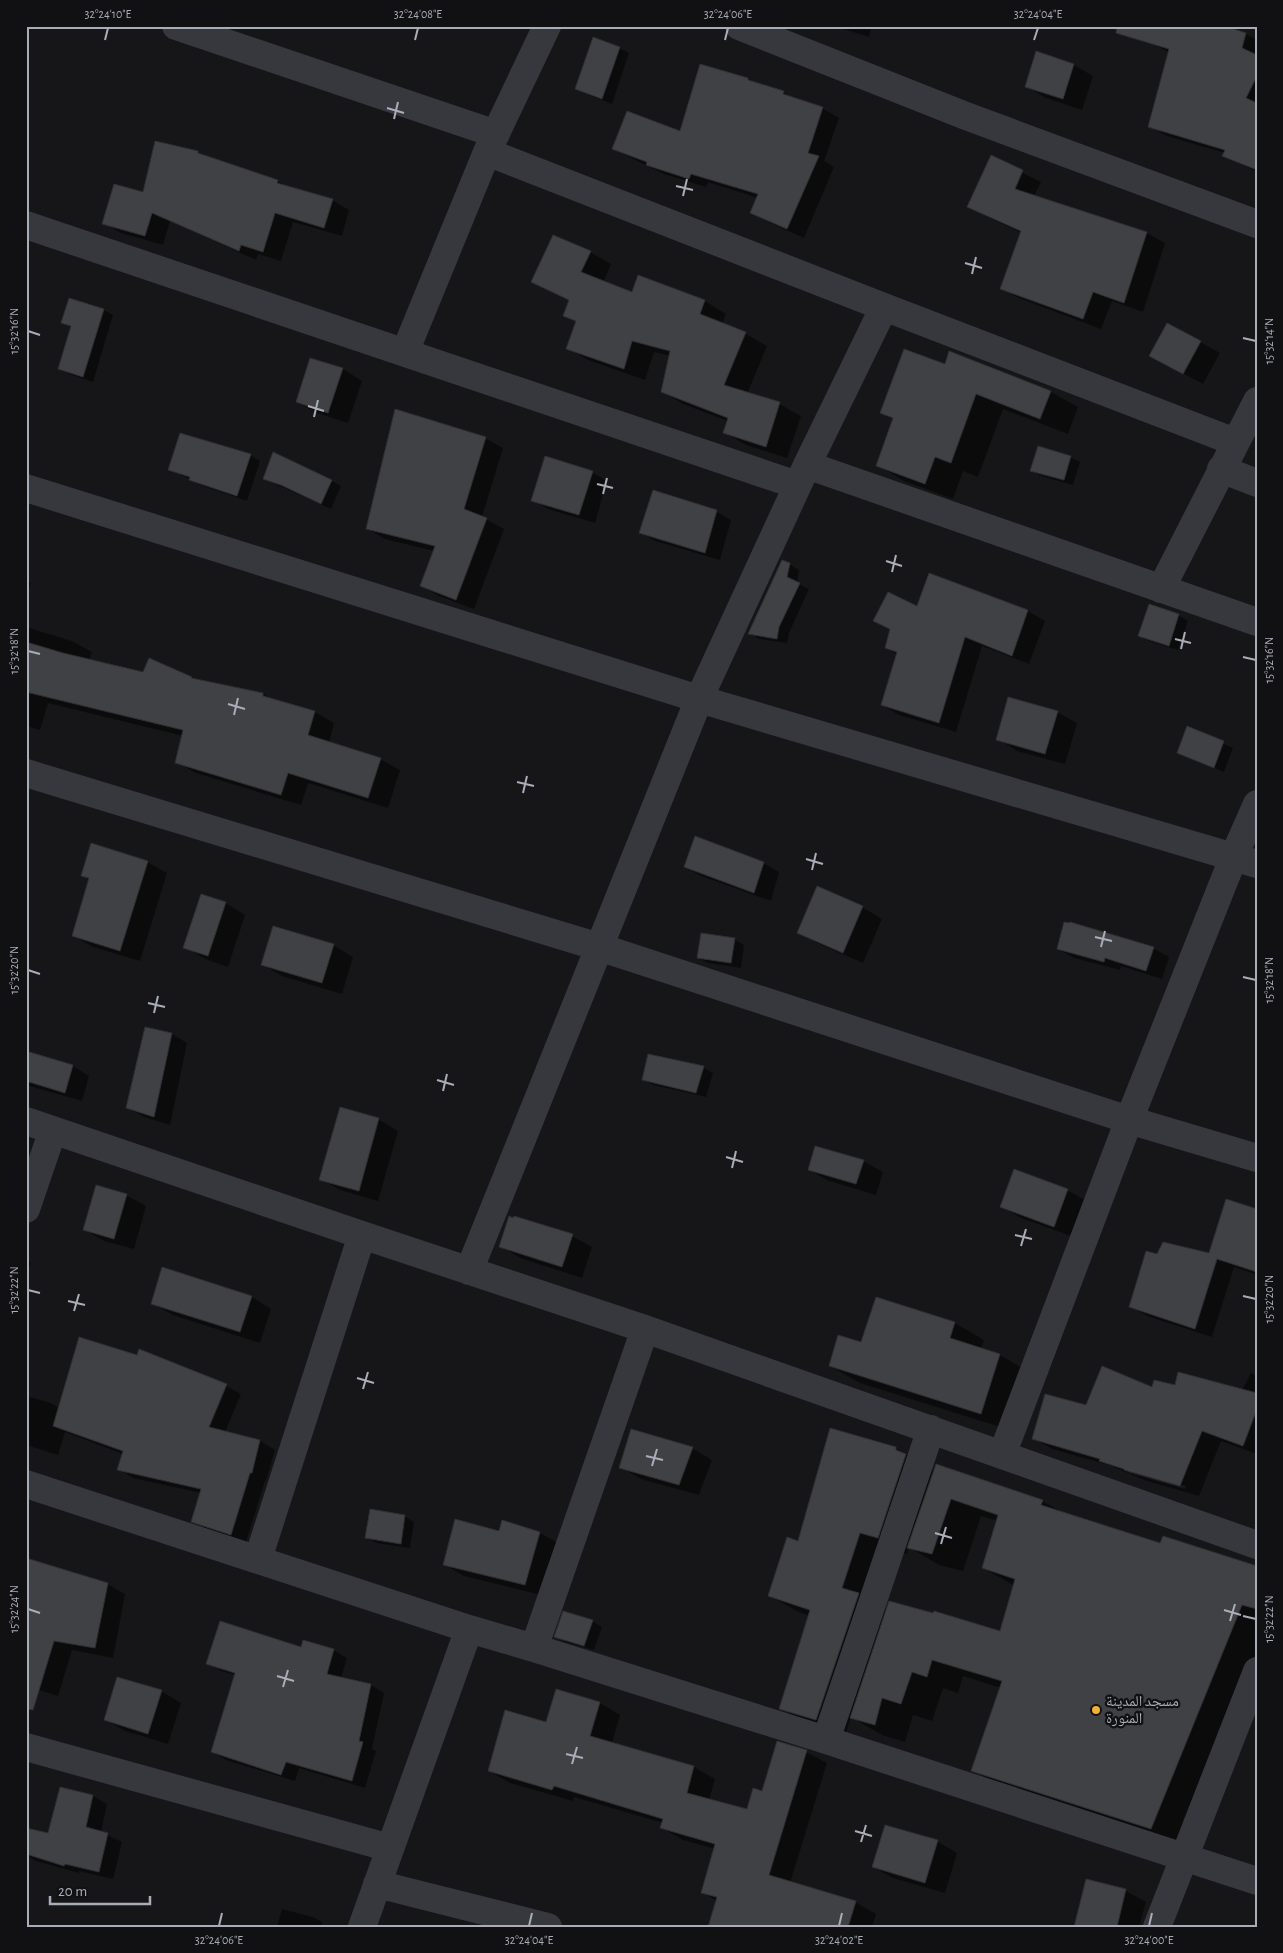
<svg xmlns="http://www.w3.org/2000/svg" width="1283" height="1953" viewBox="0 0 1283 1953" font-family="'Alegreya Sans','Noto Naskh Arabic',sans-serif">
<rect width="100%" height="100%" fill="#161618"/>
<!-- shadow -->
<path fill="#0007" fill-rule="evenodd" d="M834 26H872L869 37Z
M1221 26 1246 34 1257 40V172L1224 156 1225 153 1167 136 1149 126 1170 53 1151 43Z
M619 48 629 53 612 104 586 94 576 89Z
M1074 65 1093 76 1082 110 1046 98 1026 86Z
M748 79 758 85 783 92 794 99 822 108 839 118 824 161 834 167 804 238 768 222 752 213 758 198 708 182 706 187 664 174 613 149 681 132Z
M198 152 209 158 277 181 289 188 332 200 349 210 342 236 293 222 281 261 258 254 256 260 170 221 163 245 121 233 104 223Z
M991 157 1041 182 1034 196 1147 233 1165 243 1143 312 1112 301 1101 329 1019 298 1001 288 1022 233 987 217 969 207Z
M590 252 611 264 604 281 632 293 639 277 705 301 726 314 722 324 746 334 767 346 747 394 779 404 801 416 787 458 746 445 725 433 728 421 683 404 662 391 670 356 654 352 645 380 588 360 567 348 577 322 564 315 570 301 532 282Z
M104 310 113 315 93 382 69 374 59 369 71 327 63 322Z
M1200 342 1220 353 1203 384 1171 367Z
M950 353 1051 392 1078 407 1068 434 1003 409 978 477 963 471 953 499 904 481 877 465 894 420 882 413 946 365Z
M343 369 362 381 348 423 317 413 297 402Z
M485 438 503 448 482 517 504 529 474 609 439 596 421 585 434 551 385 539 368 529Z
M250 455 260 461 247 501 200 485 190 479 169 470Z
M1070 457 1080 462 1073 485 1041 476 1032 471Z
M592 472 607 481 595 523 548 509 533 500Z
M264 479 332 481 341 486 331 509Z
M717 512 731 520 720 560 655 541 641 533Z
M789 564 799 570 797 583 809 589 789 633 787 643 759 639 750 633Z
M930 575 1028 611 1045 621 1029 664 982 646 956 732 899 715 882 705 897 654 886 648 917 607Z
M26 581 31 583 26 596Z
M1178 615 1188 621 1178 650 1149 641 1140 636Z
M26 627 72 641 92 652 89 660 144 674 191 678 263 694 275 701 315 712 334 723 329 743 380 759 400 770 388 808 308 783 301 805 196 773 176 762 183 736 48 703 40 730 26 726Z
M1057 712 1077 723 1065 764 1017 751 998 739Z
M1188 728 1233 748 1224 772 1178 753Z
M147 862 167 873 140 961 93 947 73 936 90 880 82 875Z
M763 863 779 872 771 901 701 876 685 867Z
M202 896 226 903 245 915 228 967 205 959 185 947Z
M862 907 882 919 863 963 819 944 799 932Z
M734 939 744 945 741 968 708 963 699 958Z
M333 945 353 957 342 994 282 976 263 965Z
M1153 948 1169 957 1162 979 1121 966 1120 970 1074 958 1058 949Z
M172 1034 187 1043 170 1125 144 1117 128 1108Z
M26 1053 73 1066 89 1076 82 1101 26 1085Z
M704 1068 713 1073 706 1097 653 1085 644 1080Z
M378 1119 398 1131 378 1201 340 1190 321 1179Z
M863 1161 883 1172 876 1195 829 1181 809 1170Z
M1067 1190 1087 1201 1074 1237 1021 1218 1001 1206Z
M126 1195 146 1206 134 1249 104 1241 85 1230Z
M1257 1216V1275L1234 1267 1212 1337 1147 1316 1131 1306 1158 1256 1210 1254Z
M572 1236 592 1247 582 1278 520 1258 501 1246Z
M26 1260 31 1263 26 1275Z
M163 1269 252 1297 271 1309 260 1343 173 1315 153 1304Z
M955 1323 984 1340 981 1349 1000 1355 1029 1372 1010 1430 860 1383 830 1366 862 1344Z
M1251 1373 1257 1376V1454L1221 1441 1199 1496 1144 1480 1112 1466 1052 1449 1033 1438 1087 1407 1153 1389 1175 1387 1242 1390ZM1125 1469 1186 1486 1185 1489 1129 1473Z
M226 1386 241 1394 225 1432 260 1441 275 1450 266 1481H265L246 1542 208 1530 193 1521 201 1493 133 1478 119 1469 123 1454 65 1432 58 1455 26 1445V1396L51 1403 59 1408Z
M692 1448 712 1460 699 1495 641 1479 621 1467Z
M896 1448 934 1471 1042 1501 1066 1514 1160 1545 1257 1567V1662L1182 1845 1003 1788 973 1770 1001 1688 963 1676 958 1693 943 1688 932 1721 913 1715 905 1742 882 1735 851 1717 845 1736 809 1725 780 1708 809 1616 799 1612 770 1596 799 1542ZM981 1516 998 1521 983 1568 1015 1586 1000 1632 887 1611 872 1602 889 1549 907 1554 909 1547 939 1565 963 1571Z
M404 1516 414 1522 410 1548 376 1543 366 1537Z
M503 1522 540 1533 560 1544 545 1596 464 1576 444 1564 500 1533Z
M26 1559 107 1584 125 1594 113 1658 72 1650 58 1696 26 1686Z
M592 1621 602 1627 594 1650 565 1642 556 1636Z
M302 1649 333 1650 347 1658 341 1678 371 1685 384 1693 372 1749 376 1751 365 1788 299 1768 295 1781 226 1760 212 1752 236 1675 221 1671 208 1663Z
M161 1691 181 1703 168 1744 125 1731 106 1720Z
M600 1703 620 1715 612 1743 694 1767 715 1779 709 1800 748 1811 762 1792 806 1752 827 1763 790 1883 855 1902 876 1914 872 1927H709L717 1901 702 1892 715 1849 683 1840 662 1828 663 1823 574 1797 573 1801 510 1783 489 1771 547 1723Z
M61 1788 93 1796 107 1804 101 1832 122 1842 113 1879 79 1871V1873L36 1861 26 1855V1833L49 1835Z
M937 1841 957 1853 945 1893 893 1878 873 1867Z
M1087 1881 1126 1891 1146 1902 1139 1927H1078Z
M282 1909 313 1917 322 1922 321 1927H277Z"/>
<!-- building -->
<path fill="#404145" stroke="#303034" d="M1117 26H1225L1246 33 1242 48 1257 55V76L1246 98 1257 103V170L1222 156 1225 150 1148 127 1169 49 1116 33Z
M593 37 620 47 602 99 575 89Z
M1036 51 1074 64 1063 99 1025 87Z
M700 64 748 78V80L784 91 783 94 823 107 808 153 819 156 787 229 750 213 758 194 691 174 689 179 646 165 647 162 612 149 627 111 680 131Z
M155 141 198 151V153L278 180 277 183 333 199 324 228 275 213 263 252 241 245 239 251 152 213 145 236 102 224 114 184 143 192Z
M991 155 1023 170 1015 189 1147 232 1124 303 1093 292 1083 319 1000 289 1021 231 967 207Z
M553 235 591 251 581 272 632 292 638 275 705 300 700 314 746 332 724 385 780 402 766 447 723 433 728 418 661 392 670 351 632 341 624 369 566 349 576 321 563 316 569 300 531 282Z
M69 298 104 309 83 377 58 369 71 326 61 323Z
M1167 323 1201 341 1183 374 1149 356Z
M904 349 945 364 949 351 1051 391 1040 419 976 394 951 463 935 457 925 484 876 466 893 418 880 413Z
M310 358 343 368 328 413 296 402Z
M395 409 486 437 464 509 487 518 456 600 420 586 435 546 366 529Z
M180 433 251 454 237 496 189 480 190 477 168 470Z
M1038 446 1071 456 1064 480 1030 471Z
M273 452 332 480 321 504 281 485 263 479Z
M545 456 593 471 579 515 531 501Z
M653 490 717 510 705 553 639 533Z
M782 560 790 563 787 577 800 583 779 627 777 639 748 634Z
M929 573 1028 610 1012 656 965 637 939 723 881 705 897 652 885 648 890 629 873 621 888 592 917 606Z
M1149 604 1179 614 1169 646 1138 636Z
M26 642 63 653 143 672 149 658 192 677 191 678 263 693V696L315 711 308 735 381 758 368 798 288 773 281 795 175 763 183 730 26 692Z
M1008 697 1058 711 1045 754 996 740Z
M1187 726 1224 741 1214 768 1177 753Z
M695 836 764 862 754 893 684 867Z
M91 843 148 861 120 951 72 936 89 878 81 876Z
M817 886 863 906 843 953 797 933Z
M201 894 226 902 208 956 183 948Z
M1064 922 1069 923 1070 922 1154 947 1146 971 1105 958 1104 962 1057 949Z
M273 926 334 944 322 983 261 965Z
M701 933 735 938 731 963 697 958Z
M145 1027 172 1033 154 1117 126 1108Z
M26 1051 73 1065 65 1093 26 1081Z
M648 1054 704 1066 696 1093 642 1080Z
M340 1107 379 1118 359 1191 319 1180Z
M815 1146 864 1160 856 1184 808 1170Z
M1014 1169 1068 1189 1054 1227 1000 1207Z
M96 1185 127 1194 114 1239 83 1230Z
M1226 1199 1257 1209V1272L1217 1259 1195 1329 1129 1307 1146 1251 1157 1254 1163 1242 1209 1253Z
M509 1216 513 1218 514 1216 573 1234 562 1267 499 1247Z
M162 1267 252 1296 240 1332 151 1304Z
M876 1297 955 1322 950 1338 1000 1354 981 1414 829 1366 838 1335 861 1342Z
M79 1337 137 1355 139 1349 227 1384 209 1427 260 1440 252 1473H250L231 1535 191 1522 201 1489 117 1470 123 1451 53 1426Z
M1102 1366 1152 1387 1154 1380 1175 1385 1178 1372 1257 1393V1409L1243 1446 1202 1431 1180 1486 1124 1470V1469L1099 1461 1100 1459 1032 1439 1045 1394 1086 1405Z
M830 1428 896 1447V1450L906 1454 878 1538 860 1533 842 1588 859 1593 816 1720 779 1709 810 1610 768 1596 787 1537 798 1541Z
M631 1429 693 1447 679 1485 619 1468Z
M936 1464 1043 1500 1041 1505 1116 1529 1160 1543 1163 1536 1257 1566V1609L1242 1605 1151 1829 971 1771 1002 1681 932 1660 927 1677 912 1672 901 1704 882 1698 875 1725 850 1718 889 1601 933 1613 934 1611 1000 1631 1015 1579 982 1568 998 1515 951 1499 932 1554 907 1548Z
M370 1509 405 1515 401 1544 365 1538Z
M455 1519 499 1531 502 1520 540 1532 525 1585 443 1565Z
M26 1558 108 1583 95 1648 54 1641 33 1710 26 1709Z
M563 1611 593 1620 584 1646 554 1637Z
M220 1621 301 1647 303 1640 334 1649 327 1674 371 1684 359 1741 363 1742 352 1781 286 1762 281 1775 211 1752 235 1673 206 1664Z
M117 1677 162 1690 148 1734 104 1720Z
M556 1689 600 1702 590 1736 694 1766 687 1793 747 1809 753 1788 762 1791 777 1741 807 1750 769 1875 856 1901 848 1927H708L717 1897 701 1893 715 1844 660 1828 663 1819 554 1786 552 1790 488 1771 505 1710 546 1722Z
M60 1787 93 1795 86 1827 108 1833 99 1872 65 1864 64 1866 26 1854V1828L48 1833Z
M885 1825 938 1840 925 1883 872 1867Z
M1086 1879 1126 1889 1117 1927H1074Z"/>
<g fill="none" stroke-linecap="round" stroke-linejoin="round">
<!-- minor -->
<path stroke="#37383d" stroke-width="28" d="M176 26 496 134
M739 26 966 116 1257 224
M487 152 884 307 1235 442
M26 225 797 485
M405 352 487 152 547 26
M807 465 1257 622
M1221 469 1257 483
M26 488 699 699 1257 864
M1161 589 1257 401
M26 773 599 947 1129 1120 1257 1158
M26 1121 362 1235 645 1329 1257 1545
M26 1209 53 1130
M469 1271 699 699 807 465 884 307
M1002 1455 1129 1120 1234 856 1257 804
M26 1484 469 1629 534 1648 826 1740 1257 1881
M258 1559 362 1235
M534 1648 645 1329
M826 1740 931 1429
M26 1747 390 1848
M377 1884 548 1927
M362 1927 469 1629
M1157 1927 1257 1671"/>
</g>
<!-- ticks -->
<path fill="none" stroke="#a8adb8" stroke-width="2" d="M105 40 108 28M415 40 418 28M725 40 728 28M1034 40 1038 28M387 108 404 113M394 119 398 102M676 186 693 190M683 196 687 179M965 263 982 268M972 274 976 257M28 331 40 335M1243 338 1256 341M308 406 324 411M314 417 318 400M597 484 613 488M603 494 607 478M886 561 902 566M892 572 896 555M1175 639 1191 643M1181 649 1185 632M28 651 40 654M1243 657 1256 660M228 704 245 709M234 715 238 698M517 782 534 786M523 793 527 776M806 859 823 864M812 870 816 853M1095 937 1112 941M1101 947 1105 931M28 970 40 974M1243 977 1256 980M148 1003 165 1007M154 1013 158 996M437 1080 454 1085M443 1091 447 1074M726 1157 743 1162M732 1168 736 1151M1015 1235 1032 1239M1021 1246 1026 1229M28 1290 40 1293M1243 1296 1256 1299M68 1301 85 1305M74 1311 79 1294M357 1378 374 1383M363 1389 368 1372M646 1456 663 1460M652 1466 657 1449M935 1533 952 1538M941 1544 946 1527M28 1609 40 1613M1224 1610 1241 1615M1243 1616 1256 1619M1230 1621 1235 1604M277 1676 294 1681M283 1687 288 1670M566 1754 583 1758M572 1764 577 1747M855 1831 872 1836M861 1842 866 1825M219 1926 222 1913M529 1926 532 1913M839 1926 842 1913M1149 1926 1152 1913"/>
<!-- markers -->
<circle fill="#f2b134" stroke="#111113" stroke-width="2" cx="1096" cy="1710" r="5"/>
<g text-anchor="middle" stroke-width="4.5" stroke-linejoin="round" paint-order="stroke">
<!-- poi labels -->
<g font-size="15" fill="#a8adb8" stroke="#111113" text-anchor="start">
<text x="1106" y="1706">مسجد المدينة<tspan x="1106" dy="17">المنورة</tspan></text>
</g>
</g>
<!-- border -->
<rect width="1283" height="1953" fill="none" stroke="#111113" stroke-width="55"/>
<!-- scale -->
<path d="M50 1896v8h100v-8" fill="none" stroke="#a8adb8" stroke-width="2.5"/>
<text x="58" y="1896" font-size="15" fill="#a8adb8" stroke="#111113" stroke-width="4" paint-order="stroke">20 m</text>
<rect x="28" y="28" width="1228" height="1898" fill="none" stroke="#a8adb8" stroke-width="2"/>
<g font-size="12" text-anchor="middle" fill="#a8adb8">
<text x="108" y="18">32°24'10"E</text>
<text x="418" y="18">32°24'08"E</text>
<text x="728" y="18">32°24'06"E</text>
<text x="1038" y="18">32°24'04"E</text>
<text transform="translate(14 331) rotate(-90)" y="4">15°32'16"N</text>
<text transform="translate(1269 341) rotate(-90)" y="4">15°32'14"N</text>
<text transform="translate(14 651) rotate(-90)" y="4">15°32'18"N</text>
<text transform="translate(1269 660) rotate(-90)" y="4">15°32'16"N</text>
<text transform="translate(14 970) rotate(-90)" y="4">15°32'20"N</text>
<text transform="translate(1269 980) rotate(-90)" y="4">15°32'18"N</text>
<text transform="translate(14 1290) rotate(-90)" y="4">15°32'22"N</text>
<text transform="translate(1269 1299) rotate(-90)" y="4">15°32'20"N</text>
<text transform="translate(14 1609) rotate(-90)" y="4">15°32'24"N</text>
<text transform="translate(1269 1619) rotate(-90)" y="4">15°32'22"N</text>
<text x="219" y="1944">32°24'06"E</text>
<text x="529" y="1944">32°24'04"E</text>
<text x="839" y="1944">32°24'02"E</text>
<text x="1149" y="1944">32°24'00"E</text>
</g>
</svg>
